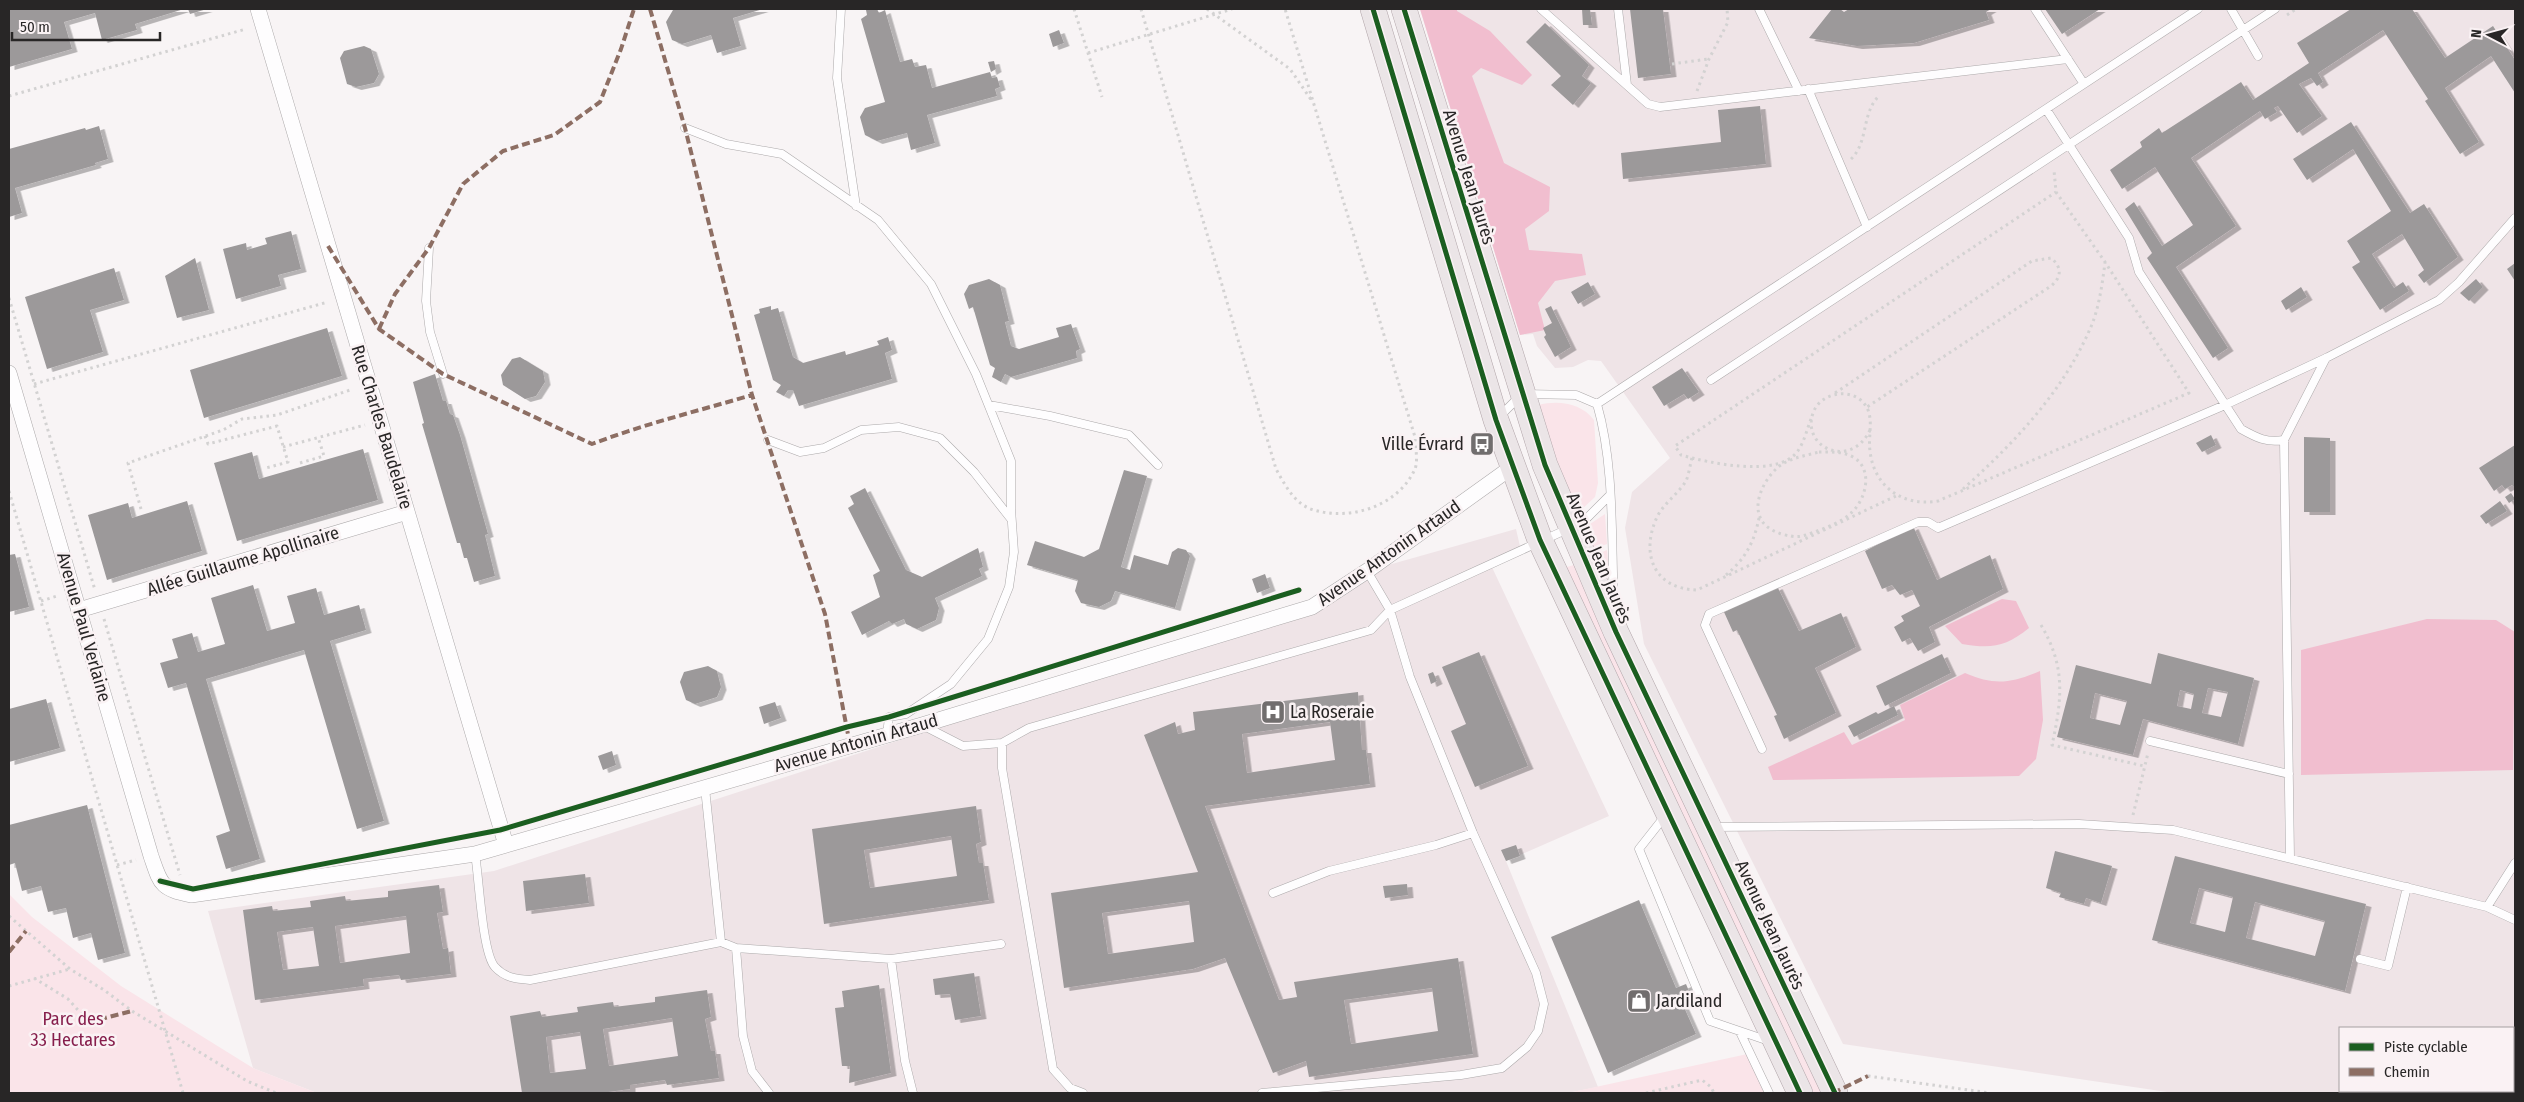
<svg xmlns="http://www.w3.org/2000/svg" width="2524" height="1102" viewBox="0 0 2524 1102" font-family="'Fira Sans Condensed',sans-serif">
<defs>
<filter id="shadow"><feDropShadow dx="5.5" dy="3" stdDeviation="0" flood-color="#0004"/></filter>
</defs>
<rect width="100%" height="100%" fill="#f8f4f5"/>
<!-- built -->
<path fill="#efe4e7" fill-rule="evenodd" d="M1420 9H2515V1093H2174L1843 1044 1644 644 1625 528 1632 492 1670 458 1601 361 1588 360 1573 367 1555 368 1537 346 1533 334 1520 335ZM2340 1028H2513V1091H2340Z
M1516 529 1522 555 1490 563 1609 816 1506 861 1598 1087 1567 1093H317L253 1068 208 911 494 871 1312 607 1367 571Z"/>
<!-- green -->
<path fill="#fae4e9" d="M1538 405C1559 400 1581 403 1594 420L1598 483 1595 497 1581 510H1575L1559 471Z
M1605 514 1607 544 1591 550 1584 528Z
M1607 550 1609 572 1606 578 1593 556Z
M1574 565 1822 1093H1811L1563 568Z
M9 894 32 917 121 986 253 1068 317 1093H9Z
M1752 1053 1768 1093H1568Z"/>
<!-- forest -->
<path fill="#f1becf" d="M1420 9H1457V11L1490 31 1532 75 1522 85 1481 68 1472 76 1504 163 1550 187 1549 211 1525 229 1529 250 1582 254 1586 275 1555 281 1538 303 1545 330 1520 335Z
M2002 599 2016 601 2029 628C2005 647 1992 649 1962 644L1945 626Z
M2427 619 2496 620 2515 632 2513 770 2301 775V650Z
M2040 671 2043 720 2036 759 2019 776 1773 780 1768 767 1844 732 1852 745 1905 720 1900 705 1965 673C1995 686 2011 683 2040 671Z"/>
<!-- building -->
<path fill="#9c999a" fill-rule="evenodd" filter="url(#shadow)" d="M9 9H184L135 24 137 30 102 40 95 13 64 22 72 49 9 67Z
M188 9H207L190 14Z
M678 9H763L733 18 741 46 717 53 711 35 682 44 672 40 666 22 673 10Z
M871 9H877L879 13 885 10 900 62 912 59 915 67 926 65 932 88 990 72 992 78 997 77 1000 87 995 89 997 96 927 115 935 143 911 150 907 133 877 141 865 135 860 117 865 108 885 102 861 19 867 15 866 10Z
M1582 9H1590L1592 25H1583Z
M1630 9H1663L1671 74 1638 78Z
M1832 9H1840L1844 12 1849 9H1991L1986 12 1989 20 1914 43 1857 46 1809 38Z
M2045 9H2100L2062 34Z
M2351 9H2412L2445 58 2493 26 2515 60V93L2491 56 2445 88 2479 142 2460 154 2425 101 2428 99 2383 30 2318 73 2323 82 2317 86 2311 78 2299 84 2322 116 2297 133 2278 106 2274 108 2277 112 2265 119 2260 111 2191 158 2236 226 2176 267 2228 348 2213 358 2147 258 2152 253 2125 209 2134 202 2162 246 2193 225 2155 167 2122 189 2110 170 2142 147 2140 142 2159 128 2162 133 2241 82 2253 100 2309 63 2297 43Z
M1545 23 1589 65 1582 76 1591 83 1573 105 1551 85 1561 76 1526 42Z
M1059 30 1064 43 1053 47 1049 34Z
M364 46 371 49 379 74 374 83 356 87 347 84 340 58 344 51Z
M994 61 996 69 991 72 988 62Z
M1760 106 1766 164 1623 179 1621 153 1721 142 1718 110Z
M2351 122 2410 213 2424 204 2458 257 2424 283 2418 275 2424 270 2402 234 2372 254 2394 288 2403 282 2409 291 2380 310 2352 267 2360 262 2347 241 2391 211 2353 149 2307 180 2293 159Z
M99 126 108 159 95 163 96 165 15 188 22 213 9 217V149L85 128 86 130Z
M291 231 301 269 278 275 281 286 236 299 223 249 246 243 247 250 267 244 265 238Z
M195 258 209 310 177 318 165 276Z
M2515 263V281L2507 269Z
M114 268 124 300 90 310 103 352 47 369 25 297Z
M989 279 1000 285 1009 321 1005 322 1011 346 1019 349 1059 337 1056 328 1071 324 1080 349 1076 351 1077 358 1011 377 1005 374 1001 382 992 377 995 368 990 365 973 307 969 309 964 294 969 285Z
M2476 279 2483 287 2469 301 2460 293Z
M1588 282 1595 294 1578 304 1571 292Z
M2301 287 2307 297 2286 310 2281 301Z
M771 306V310L778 308 793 357 803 363 845 351 846 355 879 345 877 341 888 337 892 350 885 353 892 379 799 406 793 390H788L784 396 776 392 781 385 773 380 754 315 760 313 759 309Z
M1551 306 1571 347 1555 357 1544 337 1546 335 1543 328 1552 323 1545 309Z
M327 328 342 376 204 418 190 370Z
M520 357 543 371 545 382 536 396 525 399 503 385 501 375 512 359Z
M1682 368 1699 392 1688 399 1684 394 1664 406 1652 387Z
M435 374 443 401H446L450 414 453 415 460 435 488 534 485 535 495 576 474 582 467 558H464L460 543H457L422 424 424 423 413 382Z
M2211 435 2216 445 2202 452 2196 443Z
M2304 437 2330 438V512H2304Z
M2515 445V488L2512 485 2505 489 2502 485 2494 491 2479 468Z
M363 449 378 500 237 541 214 463 252 452 259 479Z
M1124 470 1147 476 1121 567 1130 570 1134 555 1168 565 1172 552 1178 548 1186 550 1190 556 1175 608 1115 591 1111 601 1099 607 1081 603 1075 591 1078 580 1027 565 1035 541 1084 557 1099 549Z
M865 488 906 570 922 577 978 548 983 567 979 569 982 576 935 598 939 608 936 620 917 629 906 624 904 619 892 624 889 621 862 635 851 612 880 597 873 575 880 571 848 508 854 504 850 496Z
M2511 493 2515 499 2509 503 2505 497Z
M187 501 202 551 107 580 88 515 128 503 132 518Z
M2500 501 2507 511 2486 524 2480 516Z
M1913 526 1937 580 1990 555 2003 589 1929 627 1935 642 1918 651 1910 638 1902 642 1894 627 1904 621 1901 616 1920 606 1912 590 1900 595 1892 585 1882 589 1865 551Z
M15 554 29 607 9 612V555Z
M1265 574 1270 588 1257 593 1252 579Z
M253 585 267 631 295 623 287 596 316 588 324 615 359 605 366 630 330 641 384 821 357 829 304 650 206 679 260 859 226 869 216 836 230 831 186 683 168 688 160 663 178 658 172 639 192 633 198 652 225 644 211 598Z
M1777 586 1799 631 1841 613 1856 647 1815 668 1836 713 1784 739 1774 716 1777 715 1737 630 1733 632 1724 612Z
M1479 652 1528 766 1475 787 1451 731 1466 724 1442 667Z
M2158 653 2254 678 2238 744 2143 719 2133 755 2057 737 2076 665 2151 684ZM2208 688 2228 692 2221 717 2202 713ZM2180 690 2194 694 2191 709 2177 706ZM2095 693 2127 701 2120 725 2090 718Z
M1942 654 1951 673 1885 706 1876 686Z
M708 666 717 671 721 687 717 697 695 704 686 700 680 682 684 672Z
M1433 672 1437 681 1431 684 1428 674Z
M1358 692 1362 750H1366L1370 784 1205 806 1279 1000 1297 997 1294 982 1458 958 1473 1054 1309 1077 1306 1061 1273 1073 1225 958 1193 969 1064 988 1051 893 1198 872 1144 735 1175 722 1178 734 1195 730 1193 712ZM1330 722 1335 760 1247 773 1242 734ZM1189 901 1194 942 1108 954 1102 913ZM1432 988 1438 1031 1351 1044 1344 1000Z
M46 699 60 748 9 762V709Z
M775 702 781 718 764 724 759 707Z
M1894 706 1898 715 1854 737 1848 726 1876 712 1878 714Z
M612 751 616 765 603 770 598 756Z
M87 805 125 953 98 960 91 933 73 938 66 908 48 912 41 886 22 891 15 863 9 865V825Z
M976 806 981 842 976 844 979 863H983L989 900 824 924 812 829ZM951 836 957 876 870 888 864 850Z
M1516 845 1520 856 1506 861 1501 850Z
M2055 851 2112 866 2101 903 2086 898 2084 904 2059 897 2061 893 2046 888Z
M2175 856 2366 904 2345 991 2152 940ZM2199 888 2233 897 2225 932 2190 923ZM2255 902 2325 921 2315 956 2246 938Z
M585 874 589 903 526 911 523 881Z
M1407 884 1408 895 1385 898 1383 886Z
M439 885 443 912 437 913 443 949 448 948 451 974 401 980 399 975 363 979 364 986 255 1000 243 910 272 906 273 911 311 907 310 901 345 896 346 901 388 897V891ZM406 916 410 953 340 963 335 926ZM313 927 319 966 283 970 277 932Z
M1639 900 1676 988 1686 984 1693 1001 1683 1005 1696 1034 1608 1073 1551 937Z
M974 973 981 1016 955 1020 950 994 935 995 933 979Z
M879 985 891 1073 849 1083 850 1066H842L835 1008 844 1007 842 991Z
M707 990 711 1017 705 1019 711 1051H715L719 1078 667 1085 665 1080 630 1085V1089L601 1093H522L510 1016 540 1011 542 1017 578 1012 577 1007 613 1002 614 1007 655 1002V997ZM672 1018 678 1056 609 1066 603 1029ZM580 1032 586 1069 550 1073 546 1037Z"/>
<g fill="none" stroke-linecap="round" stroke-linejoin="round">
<defs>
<path id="lane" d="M841 9 837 78 856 206
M1541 9 1648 104 1660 107 2068 59
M1618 9 1627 85
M1759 9 1799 91
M2035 9 2084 84
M2231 9 2258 56
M1808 89 1867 227
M2046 109 2129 238 2139 272 2241 429C2257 438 2267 443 2284 440L2326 358
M685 128 726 144 782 154 878 220 931 284 976 374 1011 461V509L1014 552 1009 587 988 639 951 684 906 714 889 717 887 735
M429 248 426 301 430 332 443 374
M1711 380 2275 9
M1597 404 2198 9
M989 405 1050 416 1129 435 1158 465
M1499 417 1522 394 1576 395 1597 404C1615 466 1611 540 1614 605
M768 440 800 452 824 448 861 430 899 427 940 438 974 472 1011 519
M2284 440 2290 858
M924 726 963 746 1002 743
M2150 741 2289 774
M1762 749 1705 625 1709 614 1918 522H1928L1938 528 2225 405 2326 358 2439 300 2459 282 2515 218
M705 788 721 942
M1665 816 1639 849 1710 1021 1769 1041
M1713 827 2079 824 2173 830 2487 907 2515 920
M475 854C479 876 482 953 495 967 505 978 517 979 530 980L721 942 736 948 891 959 1001 944
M1273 893 1329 871 1436 845 1473 833
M2487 907 2515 863
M736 948 743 1036 752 1071 769 1093
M891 959 905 1061 913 1093
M2360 959 2388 966 2407 887
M1740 1032 1769 1093
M1083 1093 1070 1088 1053 1069 1002 768V743L1029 728 1371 630 1390 610 1570 528 1585 520 1609 496
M1262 1093 1461 1075 1502 1068 1527 1047 1538 1031 1544 1004 1536 973 1473 833 1410 677 1390 610 1367 571"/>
<path id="street" d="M258 9 506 845
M9 373 151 856C161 885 160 888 191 895L475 854 922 725 1312 607 1367 571 1512 467
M79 610 407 512"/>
<path id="primary" d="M1373 9 1496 420 1540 540 1800 1093
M1404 9 1545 465 1616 632 1835 1093"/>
</defs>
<!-- lane casing -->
<use href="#lane" stroke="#aca9aa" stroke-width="9"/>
<!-- street casing -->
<use href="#street" stroke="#aca9aa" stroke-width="16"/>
<!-- primary casing -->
<use href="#primary" stroke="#b2a6aa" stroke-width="26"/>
<!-- path -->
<path stroke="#d3d2d2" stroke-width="3" stroke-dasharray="2.5 4" stroke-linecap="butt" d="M1074 9 1102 97
M1141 9 1276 469C1285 485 1295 505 1314 510 1351 521 1397 506 1414 471 1419 463 1415 446 1415 437L1285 9
M1207 9 1290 69 1312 101
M2287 15 2296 9
M1088 53 1232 9
M1672 64 1708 59
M1697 91 1709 59 1728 22 1727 9
M9 96 246 29
M1851 159C1869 142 1861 112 1880 95
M9 298 95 590
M34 384 328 302
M1835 393 2032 261 2051 258C2062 267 2062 277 2051 286L1867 407
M1811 419C1807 429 1804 443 1797 452 1777 478 1709 463 1681 455L1675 446 2056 192
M1870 430C1851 470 1801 448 1813 413 1821 390 1858 386 1868 410 1873 423 1868 437 1870 451 1874 487 1903 507 1938 501L2189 393 2105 262 2056 192 2054 170
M205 436 208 444 277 426 288 462 266 468
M283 447 365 425
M1819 452C1830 452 1842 451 1853 457 1874 469 1866 500 1851 513 1842 522 1826 528 1814 532 1806 535 1799 538 1791 536 1781 535 1764 529 1760 517 1752 499 1769 470 1786 462 1796 457 1808 455 1819 452Z
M1692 458C1690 465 1689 474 1686 481 1678 494 1664 503 1657 517 1640 554 1654 589 1697 590L1896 496
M300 463 324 456 318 437
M1963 489C2014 443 2062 393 2090 329 2099 309 2102 285 2105 263
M9 491 183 1093
M141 509 128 463 223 430 242 419 277 415 353 389
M1726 575C1745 559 1754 543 1759 518
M41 601 57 596
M104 619 180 875
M2041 625C2066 667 2062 699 2052 745L2144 766
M2133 815 2148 753
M117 865 136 860
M9 916 70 969 104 990 132 1011 247 1081 276 1093
M34 978 68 999 87 1020
M9 986 70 969
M1868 1076 1990 1093
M1646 1093 1702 1080 1711 1087 1714 1093"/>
<!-- lane -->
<use href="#lane" stroke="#fefdfe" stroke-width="8"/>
<!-- street -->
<use href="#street" stroke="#fefdfe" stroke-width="15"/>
<!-- primary -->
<use href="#primary" stroke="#ebe5e7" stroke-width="25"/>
<!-- quiet -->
<path stroke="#8d6e63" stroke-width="4" stroke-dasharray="8 4" stroke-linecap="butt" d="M650 9 685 128 752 395 825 614 850 745
M328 246 379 329 443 374 592 444C644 424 698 411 752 395
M379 329 395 294 429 248 463 184 503 151 554 135 600 102 621 49 634 9
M9 952 26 931
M87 1020 101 1019 132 1011
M1833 1093 1868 1076"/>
<defs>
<path id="cycleway" d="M1373 9 1496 420 1540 540 1800 1093
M1404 9 1545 465 1616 632 1835 1093
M160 881 193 889 500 830 847 727 889 717 1299 590"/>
</defs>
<!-- cycleway casing -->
<use href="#cycleway" stroke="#faf2f4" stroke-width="8"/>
<!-- cycleway -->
<use href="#cycleway" stroke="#1b5e20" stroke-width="5"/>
</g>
<!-- icons -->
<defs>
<symbol id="bus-square" viewBox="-11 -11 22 22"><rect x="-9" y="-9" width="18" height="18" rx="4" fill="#716e6e" stroke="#faf2f4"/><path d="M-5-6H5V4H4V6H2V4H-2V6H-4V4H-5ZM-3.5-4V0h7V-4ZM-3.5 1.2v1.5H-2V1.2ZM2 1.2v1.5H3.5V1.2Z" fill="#fff"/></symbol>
<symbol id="hospital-square" viewBox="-11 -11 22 22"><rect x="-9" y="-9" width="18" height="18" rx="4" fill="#716e6e" stroke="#faf2f4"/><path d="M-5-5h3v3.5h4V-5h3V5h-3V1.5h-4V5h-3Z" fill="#fff"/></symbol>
<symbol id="shop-square" viewBox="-11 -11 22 22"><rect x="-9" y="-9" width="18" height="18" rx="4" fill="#716e6e" stroke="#faf2f4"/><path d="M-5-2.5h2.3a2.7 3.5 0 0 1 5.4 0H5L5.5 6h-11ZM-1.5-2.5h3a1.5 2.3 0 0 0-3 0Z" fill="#fff"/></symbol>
</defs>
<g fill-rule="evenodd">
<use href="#bus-square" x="1468" y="430" width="28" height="28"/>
<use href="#hospital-square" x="1259" y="698" width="28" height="28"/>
<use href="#shop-square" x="1625" y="987" width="28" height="28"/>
</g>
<g text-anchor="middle" stroke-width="5" stroke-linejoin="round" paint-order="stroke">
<!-- street labels -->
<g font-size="18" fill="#282626" stroke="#faf2f4">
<text transform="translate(1469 177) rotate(73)" y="6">Avenue Jean Jaurès</text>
<text transform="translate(382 427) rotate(73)" y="6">Rue Charles Baudelaire</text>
<text transform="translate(1389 553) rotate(-35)" y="6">Avenue Antonin Artaud</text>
<text transform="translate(1599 558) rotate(67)" y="6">Avenue Jean Jaurès</text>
<text transform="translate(243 561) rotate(-17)" y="6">Allée Guillaume Apollinaire</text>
<text transform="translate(84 627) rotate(74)" y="6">Avenue Paul Verlaine</text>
<text transform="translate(856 743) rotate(-16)" y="6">Avenue Antonin Artaud</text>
<text transform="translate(1770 925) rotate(65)" y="6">Avenue Jean Jaurès</text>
</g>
<!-- poi labels -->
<g font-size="18" fill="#282626" stroke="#faf2f4" text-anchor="start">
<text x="1464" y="450" text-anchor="end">Ville Évrard</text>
<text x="1290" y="718">La Roseraie</text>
<text x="1656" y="1007">Jardiland</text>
</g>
<!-- park labels -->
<g font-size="18" fill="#861e4c" stroke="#faf2f4">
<text x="73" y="1025">Parc des<tspan x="73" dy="21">33 Hectares</tspan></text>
</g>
</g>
<!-- border -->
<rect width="2524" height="1102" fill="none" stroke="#282626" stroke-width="20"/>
<!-- legend -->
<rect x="2339" y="1027" width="175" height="65" fill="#faf2f4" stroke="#a6a0a2"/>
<rect x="2349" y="1043" width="25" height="8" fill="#1b5e20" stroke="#a6a0a2"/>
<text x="2384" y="1052" font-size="15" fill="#282626">Piste cyclable</text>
<rect x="2349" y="1068" width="25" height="8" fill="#8d6e63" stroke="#a6a0a2"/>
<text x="2384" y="1077" font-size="15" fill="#282626">Chemin</text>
<!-- north arrow -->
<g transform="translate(2489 35) rotate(276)" stroke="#faf2f4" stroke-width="4" paint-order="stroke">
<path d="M0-4L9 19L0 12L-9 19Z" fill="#282626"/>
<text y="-8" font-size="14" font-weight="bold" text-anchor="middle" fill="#282626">N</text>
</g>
<!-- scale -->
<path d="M12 32v8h148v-8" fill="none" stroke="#282626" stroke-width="2.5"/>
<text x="20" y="32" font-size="15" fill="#282626" stroke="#faf2f4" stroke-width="4" paint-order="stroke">50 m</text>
</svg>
